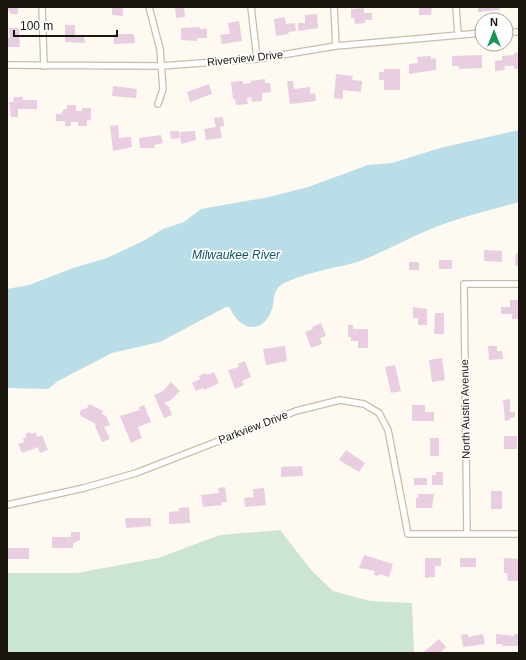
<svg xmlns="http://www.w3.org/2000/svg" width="526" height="660" viewBox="0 0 526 660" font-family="Arial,sans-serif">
<rect width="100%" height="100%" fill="#fefaf1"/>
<!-- green -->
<path fill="#cbe4d3" d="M280 530 312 571 333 591 370 601 412 603 414 653H7V573H77L158 558 220 535Z"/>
<!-- water -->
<path fill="#b9dee8" d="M519 130V202C488 211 456 218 426 231 402 241 379 255 354 263 331 269 308 272 287 282 283 283 279 286 277 289 273 295 274 303 272 309 263 336 239 330 230 308L226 307 160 342 112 353 58 381 48 389 7 388V289L29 285 73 268 107 258 145 240 163 229 184 222 201 209 269 197 308 187 368 165 392 163 440 148Z"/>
<!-- building -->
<path fill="#e9cde1" d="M7 7H18V14H10V11H7Z
M112 7H123V16L112 15Z
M175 7H184L185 17 176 18Z
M419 7H432L431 15H419Z
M478 7H499L500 10 478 12Z
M364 8V13H372V20H365V23L355 24 354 18H351V9Z
M317 14 318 28 298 31V23H305V15Z
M285 17 286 24 295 23 296 31 288 32 289 34 276 36 274 19Z
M239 21 242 41 222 44 220 35 230 34 228 23Z
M65 25H75V36H84L85 43 65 42Z
M200 27V29H207V38H197V41L181 40V28Z
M9 28H19L20 47H7V38H10Z
M114 34H134L135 43 114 44Z
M519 52V69H514V66H504L505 70 495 71V61L502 60V56L514 55V53Z
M482 55V68L459 69V66H452V56Z
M431 56V59L436 58V70L409 74V64L418 63 417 57Z
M384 69H400V90H384V80H379V72H384Z
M336 74 353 76 352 80 362 81 361 92 343 90V99L334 98Z
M265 79V83H270L271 92 262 93V101L252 102 251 97 247 98 248 104 236 105 235 99H233L231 82 243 81V84L251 83 250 81Z
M287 81H293L294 89 310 87V94L315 93 316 101 290 104Z
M209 84 212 94 190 102 187 92Z
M113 86 137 89 136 98 112 96Z
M14 97H23V100H37V109H18V117H11L9 102H13Z
M67 105H76V111H82V108H91V120H87V126H78V122H71V126H65V121H56V114H61L64 109H67Z
M223 117 224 126 220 127 222 138 206 140 204 129 216 127 214 118Z
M118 125 119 138 131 137 132 147 113 151 110 126Z
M170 131H179L180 138 171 139Z
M195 131 196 140 181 144 180 132Z
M161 135 163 143 154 145 155 148H140L139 138Z
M484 250 502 251V262L484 261Z
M516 253H519V266H515Z
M439 260H452V269H439Z
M409 262H419V270H409Z
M510 300H518L519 319H512V314H501V307H510Z
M413 307 427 309V325H418V318H413Z
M435 313H444V334H434Z
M321 323 326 336 320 338 322 344 311 348 305 332 313 329 312 327Z
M348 325H353V329H368V348H358V341H351V337H348Z
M285 346 287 361 266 365 263 349Z
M488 346H497V351H502L503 359 489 360Z
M442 358 445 380 432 382 429 360Z
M245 361 251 377 242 381 244 385 235 389 228 370 239 367 238 364Z
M395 365 401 391 391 393 385 367Z
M214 372 219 383 204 390 203 388 196 391 192 383 200 379 199 376 205 373 207 375Z
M171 382 180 391 171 400 164 403 169 407 172 415 164 418 154 395 163 391Z
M510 399V412H515V417L510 418V420L505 421 503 400Z
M89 404 103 411 102 414 106 416 110 425 104 427 110 439 102 442 95 426 96 424 81 416 80 413 81 410 87 408Z
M144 405 151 422 138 427 142 438 131 443 120 416 140 410 139 407Z
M412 405H425V412H434V421H412Z
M30 432 31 434 36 432 37 437 42 435 48 450 40 453 38 447 22 453 18 444 24 442 23 438 27 437 25 434Z
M504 436H517V449H504Z
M430 438H439V456H430Z
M346 450 365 463 359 472 339 460Z
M302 466 303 476 281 477V467Z
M436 472H443V485H432V475H436Z
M414 478H427V485H414Z
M225 487 227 502H221L222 505 203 507 201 495 219 493 218 488Z
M264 488 266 505 245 507 244 498 254 497 253 489Z
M491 491H502V509H491Z
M418 494H434L432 508H416V498H418Z
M189 507 190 523 169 524V512L179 511V508Z
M125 518H151V526L126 528Z
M71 532H80V540L73 543V548H52V537H71Z
M7 548H29V559H7Z
M364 555 393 564 389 577 379 574V576L374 575 375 571 359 568Z
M425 558H441V566H435V577L425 578Z
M460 558H476V567H460Z
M504 558 518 559 519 581H508L507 573H504Z
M468 634V637L483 634 485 644 463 647 461 635Z
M496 634 514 636V634H519V646H502V644H496Z
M439 639 446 647 440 653H425L424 652Z"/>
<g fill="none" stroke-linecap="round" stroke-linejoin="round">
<defs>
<path id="minor" d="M42 7 44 66
M149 7 160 49 163 89 158 104
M251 7 257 59
M334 7 336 46
M456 7 458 34
M506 32H519
M7 65 161 66 257 59 336 46 482 33
M7 505 84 488 136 473 296 411 340 400 364 404 379 413 388 430 408 534H519
M467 534 464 284H519"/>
</defs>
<!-- minor casing -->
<use href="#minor" stroke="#c8bda8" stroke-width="8"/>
<!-- minor -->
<use href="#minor" stroke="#fff" stroke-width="5.5"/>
</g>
<g text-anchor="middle" stroke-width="3.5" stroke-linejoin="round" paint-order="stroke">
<!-- street labels -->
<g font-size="11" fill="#1b170f" stroke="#fff">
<text transform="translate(245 58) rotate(-6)" y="4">Riverview Drive</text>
<text transform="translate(465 409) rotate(-91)" y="4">North Austin Avenue</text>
<text transform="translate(253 427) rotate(-21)" y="4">Parkview Drive</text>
</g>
<!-- water labels -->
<g font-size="12" font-style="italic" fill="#0a5666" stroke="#fff">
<text x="236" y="259">Milwaukee River</text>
</g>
</g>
<!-- border -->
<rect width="526" height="660" fill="none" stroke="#1b170f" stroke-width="16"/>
<!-- north arrow -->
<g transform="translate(494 32)"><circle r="19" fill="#ffffff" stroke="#a4a29f"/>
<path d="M0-3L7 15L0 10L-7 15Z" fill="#179653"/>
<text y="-6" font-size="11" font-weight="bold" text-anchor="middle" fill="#1b170f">N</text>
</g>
<!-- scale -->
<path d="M14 30v6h103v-6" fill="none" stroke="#1b170f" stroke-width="2"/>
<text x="20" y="30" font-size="12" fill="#1b170f" stroke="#ffffff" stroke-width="3" paint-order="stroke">100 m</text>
</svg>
